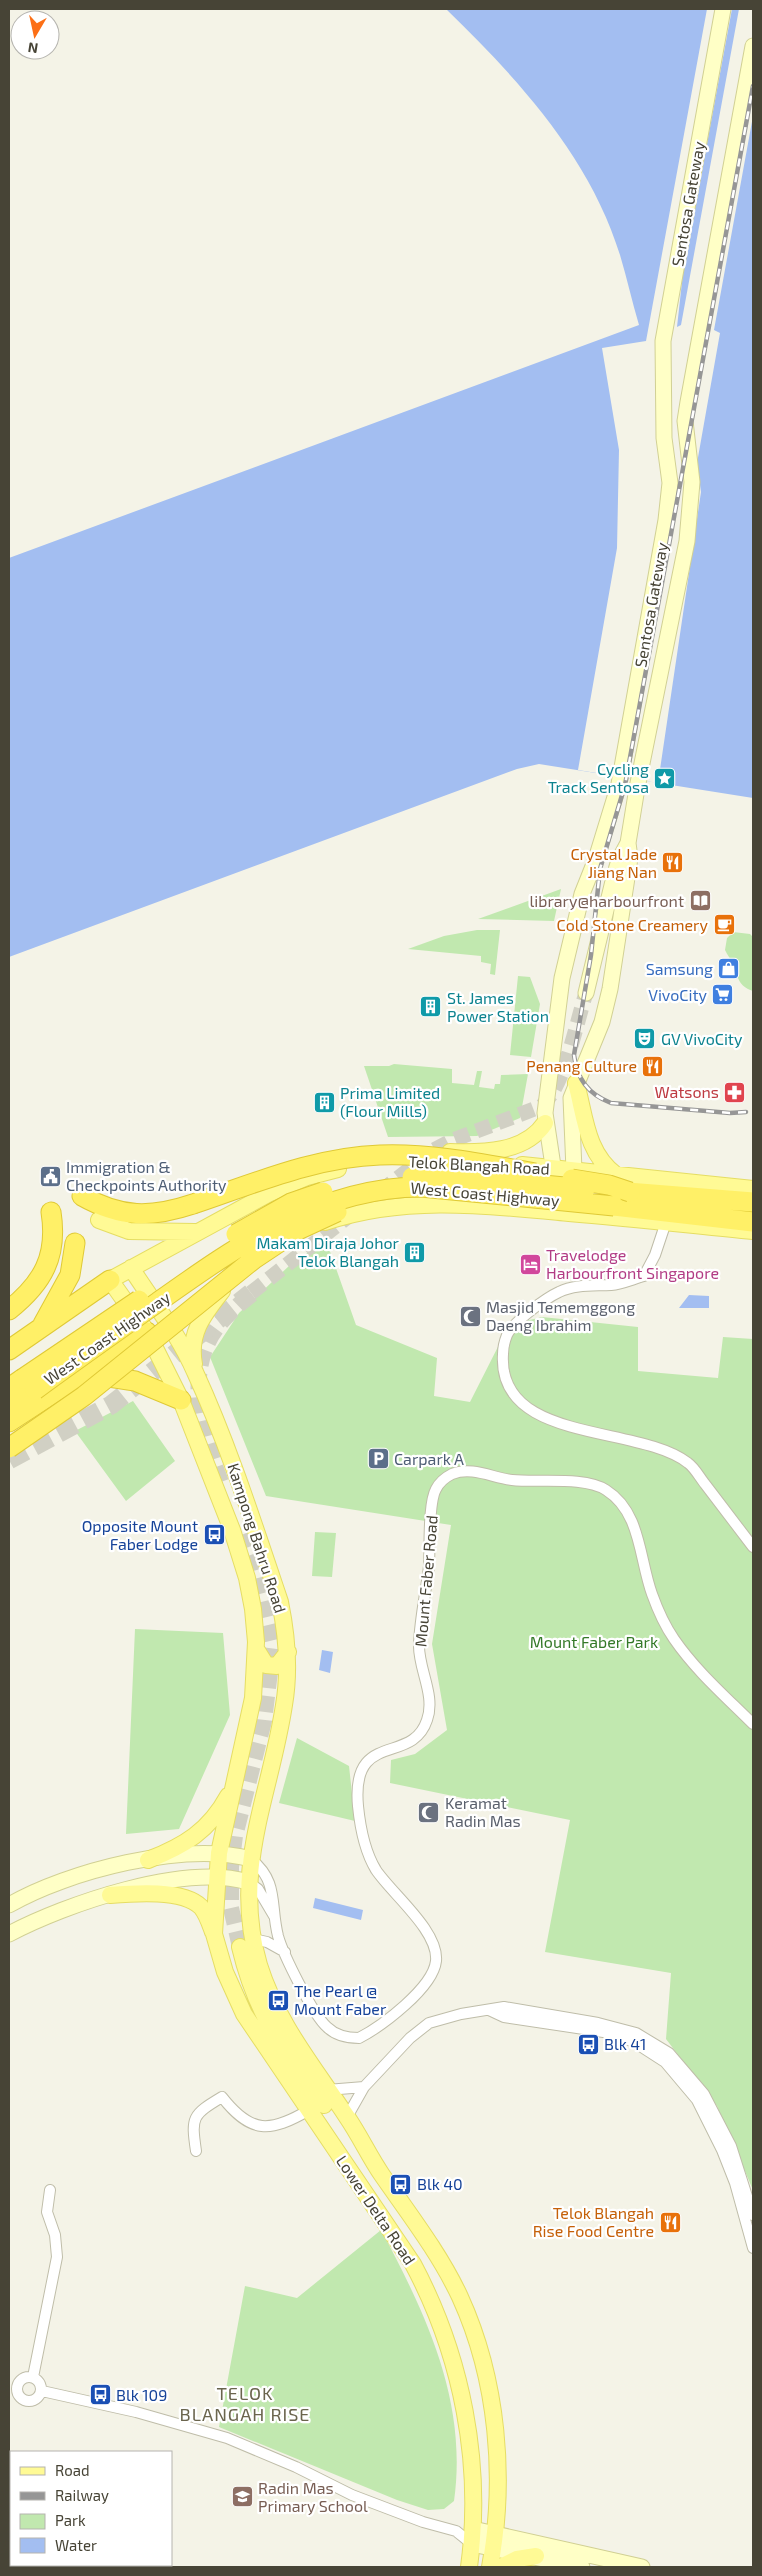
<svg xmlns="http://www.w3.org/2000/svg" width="762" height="2576" viewBox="0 0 762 2576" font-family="'Exo 2',sans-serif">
<rect width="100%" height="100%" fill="#f4f3e7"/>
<!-- green -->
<path fill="#c1e8af" d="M561 889 554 921 478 919Z
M477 930H500L495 975 490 974 491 964 481 962V956L408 949 444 936Z
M733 932 750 934 753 937V991C738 986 738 977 733 964 731 959 727 955 725 950L727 938Z
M518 976 530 977 540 1004 531 1057 510 1055Z
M394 1064 452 1069V1083L474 1085 477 1071H482L479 1087 494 1089 495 1084H500L501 1075 528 1074 520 1118 477 1136 388 1137 364 1066H389Z
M326 1240 356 1325 437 1358 434 1396 470 1402 509 1325 542 1317 638 1327V1371L718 1378 723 1337 753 1339V2190L717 2106 666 2039 671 1973 545 1952 570 1820 390 1783 391 1760 415 1754 447 1730 432 1644 451 1525 266 1496 210 1357 239 1313 290 1265Z
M133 1401 175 1461 126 1501 75 1431Z
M315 1532 336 1533 332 1577 312 1576Z
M135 1629 223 1633 230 1715 179 1829 126 1834Z
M297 1738 349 1766 355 1821 279 1803Z
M381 2230C426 2314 468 2402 454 2501L444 2509 428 2510 397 2500 219 2427 245 2286 297 2298Z"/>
<!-- water -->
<path fill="#a3bef1" d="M446 9H753V798L539 764 517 769 9 957V558L639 325C632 302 627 278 620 255 590 157 518 79 446 9Z
M689 1295 709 1296V1308H679Z
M322 1650 333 1652 330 1673 319 1670Z
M315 1898 363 1910 361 1920 313 1908Z"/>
<!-- pier -->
<path fill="#f4f3e7" d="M707 9H732L683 273 677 327 681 325 739 9H753V116L714 330 720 333 697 463 701 492 658 783 578 770 617 548 619 450 602 348 646 341Z"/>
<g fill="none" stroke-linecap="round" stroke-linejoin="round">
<!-- secondary-tunnel -->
<path stroke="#d1d0c4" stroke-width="15" stroke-dasharray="15 8" stroke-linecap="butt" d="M380 1192 434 1150 453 1140 542 1106C565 1084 576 1024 586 993
M251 1293 350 1215"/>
<!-- primary-tunnel -->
<path stroke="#d1d0c4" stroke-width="16" stroke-dasharray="16 8" stroke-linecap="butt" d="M221 1482C203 1434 182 1371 219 1325 228 1314 240 1304 251 1293
M240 1947 231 1908V1867L235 1836 264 1721 273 1647 253 1567 241 1535"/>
<!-- highway-tunnel -->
<path stroke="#d1d0c4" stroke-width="19" stroke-dasharray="19 9" stroke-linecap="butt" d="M9 1460 111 1405 251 1293"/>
<defs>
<path id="street" d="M666 1222 655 1255 644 1276C633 1279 622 1284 611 1285 594 1286 575 1284 559 1292 546 1298 513 1322 507 1335 505 1340 503 1348 503 1354 497 1444 638 1424 688 1463 695 1468 700 1478 705 1484 721 1505 737 1526 753 1547
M251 1859C279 1882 270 1904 278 1936 283 1954 313 2015 327 2027 336 2036 347 2038 359 2038 382 2026 433 1988 436 1961 439 1931 392 1894 376 1870 365 1852 360 1826 358 1806 351 1729 412 1766 427 1720 436 1695 418 1669 419 1644 420 1618 426 1592 429 1566 430 1548 428 1503 436 1489 439 1483 446 1477 452 1474 472 1466 493 1478 512 1480 538 1483 584 1476 606 1490 641 1512 639 1558 652 1594 657 1608 665 1626 674 1639 696 1671 726 1697 753 1724
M248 1882 258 1889 274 1916
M253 1939 267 1942 285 1952
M489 2010 504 2017 610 2033 634 2042 665 2062 697 2100 722 2150 735 2183 753 2248
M327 2090 364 2087
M347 2117 364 2087 410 2038 429 2023 461 2014 504 2007 598 2023 636 2033 669 2053 704 2094 731 2146 753 2215
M196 2151C191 2117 192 2115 222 2097 251 2134 270 2133 309 2110
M17 2389a12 12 0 1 1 24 0a12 12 0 1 1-24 0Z
M33 2377 57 2257 55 2235 47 2212 50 2190
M42 2391 136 2412 227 2438 296 2467 352 2495 423 2522 456 2531 472 2544"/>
<path id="secondary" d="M586 993 614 877 619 860 628 843
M555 1179 545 1113 562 978 582 894 596 859 619 784 666 520 670 483 664 438 663 341 723 9
M573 1183 574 1170 571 1098 602 1022 610 989 630 858 628 843 637 788 687 541 692 482 685 421 688 402 753 46
M9 1905C68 1871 184 1841 251 1859
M9 1934C66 1904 184 1863 248 1882
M473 2529 642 2567
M472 2544 582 2567"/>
<path id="primary" d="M576 1083C585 1116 586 1153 616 1175
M450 1152C483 1153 525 1153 545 1123
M522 1165 753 1189
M338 1169 307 1177 268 1194 110 1280 147 1332 181 1400 232 1530 247 1578 253 1609 256 1642 253 1698 219 1853 214 1934 225 1972 244 2014 413 2264C462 2356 483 2463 469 2567
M99 1220 129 1231 195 1232
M325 1222C404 1195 487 1205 569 1213 630 1218 692 1225 753 1231
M131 1268C153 1302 179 1335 195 1372 229 1446 254 1525 280 1602 287 1636 290 1670 284 1705 270 1797 231 1869 259 1965 277 2023 314 2067 347 2117 360 2136 369 2156 382 2175 409 2214 440 2254 460 2297 498 2380 506 2479 490 2567
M194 1364C188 1333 204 1314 222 1291
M256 1649 266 1665 277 1666 288 1652
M148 1860C184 1846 209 1831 228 1796
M110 1895C134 1893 183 1889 201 1907 207 1914 210 1924 213 1932
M240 1947C256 2015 283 2050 324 2105
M501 2567 517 2559 536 2556"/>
<path id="highway" d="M615 1191 753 1202
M82 1196C121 1218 151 1218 193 1204
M614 1206 753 1222
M9 1310C43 1283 58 1256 51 1212
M43 1324 70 1275 75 1243
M9 1350 110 1280
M96 1375 135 1381 181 1400
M9 1388 22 1379
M9 1406 35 1390
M9 1422 147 1332"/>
</defs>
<!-- street casing -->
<use href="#street" stroke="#bfbda9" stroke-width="12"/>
<!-- secondary casing -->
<use href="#secondary" stroke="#d1d094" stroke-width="17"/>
<!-- primary casing -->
<use href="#primary" stroke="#e5dd64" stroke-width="18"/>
<!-- highway casing -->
<use href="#highway" stroke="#dfc936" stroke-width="21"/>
<!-- street -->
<use href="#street" stroke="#fff" stroke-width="10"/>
<!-- secondary -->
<use href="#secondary" stroke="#ffffc6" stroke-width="15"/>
<!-- primary -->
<use href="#primary" stroke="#fffa95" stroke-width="16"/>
<!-- highway -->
<use href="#highway" stroke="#fff067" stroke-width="19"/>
<defs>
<path id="rail" d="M746 1112 730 1113 611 1103C588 1094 577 1079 574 1055L591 955 600 869 625 785 753 86"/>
</defs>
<!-- rail casing -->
<use href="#rail" stroke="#969696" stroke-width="4.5"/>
<!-- rail -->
<use href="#rail" stroke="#fff" stroke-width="2.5" stroke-dasharray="8" stroke-linecap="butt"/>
<defs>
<path id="highway-bridge" d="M412 1177H461L585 1189
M572 1179 609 1185 630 1192
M193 1204C253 1184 315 1157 380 1155 432 1153 484 1164 535 1173
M236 1234 291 1203 323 1192
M22 1379 139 1300
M35 1390C76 1360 117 1331 158 1302 237 1246 320 1187 421 1187L614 1206
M9 1448 84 1396 254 1259 296 1231 337 1212"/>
</defs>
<!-- highway-bridge casing -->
<use href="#highway-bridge" stroke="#dfc936" stroke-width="21" stroke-linecap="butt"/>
<!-- highway-bridge -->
<use href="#highway-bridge" stroke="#fff067" stroke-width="19"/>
</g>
<!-- icons -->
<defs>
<symbol id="sight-square" viewBox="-11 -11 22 22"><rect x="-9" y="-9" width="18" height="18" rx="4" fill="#0f9aa8" stroke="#fff"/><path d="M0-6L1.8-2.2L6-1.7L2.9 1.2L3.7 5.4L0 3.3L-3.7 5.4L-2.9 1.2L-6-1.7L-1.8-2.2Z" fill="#fff"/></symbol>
<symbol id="restaurant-square" viewBox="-11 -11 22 22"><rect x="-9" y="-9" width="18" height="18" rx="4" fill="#e8710a" stroke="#fff"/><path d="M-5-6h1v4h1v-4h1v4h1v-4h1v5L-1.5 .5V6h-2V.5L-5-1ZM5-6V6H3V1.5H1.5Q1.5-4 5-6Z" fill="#fff"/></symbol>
<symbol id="library-square" viewBox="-11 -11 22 22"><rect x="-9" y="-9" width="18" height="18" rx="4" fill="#8d6e63" stroke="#fff"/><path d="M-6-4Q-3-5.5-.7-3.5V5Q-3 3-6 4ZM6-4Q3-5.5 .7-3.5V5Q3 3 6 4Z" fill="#fff"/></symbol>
<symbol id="cafe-square" viewBox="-11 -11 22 22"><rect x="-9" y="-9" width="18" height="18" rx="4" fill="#e8710a" stroke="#fff"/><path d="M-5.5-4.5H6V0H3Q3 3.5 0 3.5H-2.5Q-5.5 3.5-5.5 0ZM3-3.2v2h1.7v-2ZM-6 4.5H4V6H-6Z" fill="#fff"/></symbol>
<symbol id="shop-square" viewBox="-11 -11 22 22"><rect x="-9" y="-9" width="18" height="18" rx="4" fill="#3f7fe0" stroke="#fff"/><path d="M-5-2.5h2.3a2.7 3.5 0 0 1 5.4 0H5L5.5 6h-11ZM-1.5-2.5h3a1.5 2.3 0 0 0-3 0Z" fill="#fff"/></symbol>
<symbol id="supermarket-square" viewBox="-11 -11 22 22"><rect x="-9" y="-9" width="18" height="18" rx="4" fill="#3f7fe0" stroke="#fff"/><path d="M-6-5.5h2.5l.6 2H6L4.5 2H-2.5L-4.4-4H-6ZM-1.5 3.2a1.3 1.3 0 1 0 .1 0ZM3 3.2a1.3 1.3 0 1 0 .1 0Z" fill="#fff"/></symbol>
<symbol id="building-square" viewBox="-11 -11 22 22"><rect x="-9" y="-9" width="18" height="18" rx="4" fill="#0f9aa8" stroke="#fff"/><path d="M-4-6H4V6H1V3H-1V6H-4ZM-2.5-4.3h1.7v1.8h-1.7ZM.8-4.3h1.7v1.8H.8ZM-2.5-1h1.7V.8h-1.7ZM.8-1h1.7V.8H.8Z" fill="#fff"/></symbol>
<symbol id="theatre-square" viewBox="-11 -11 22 22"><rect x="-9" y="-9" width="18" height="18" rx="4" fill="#0f9aa8" stroke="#fff"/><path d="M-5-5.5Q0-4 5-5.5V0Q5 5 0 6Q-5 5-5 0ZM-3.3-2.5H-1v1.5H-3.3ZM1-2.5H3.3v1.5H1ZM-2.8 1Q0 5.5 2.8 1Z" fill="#fff"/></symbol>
<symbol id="pharmacy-square" viewBox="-11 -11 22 22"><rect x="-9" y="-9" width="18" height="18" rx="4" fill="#e0444e" stroke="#fff"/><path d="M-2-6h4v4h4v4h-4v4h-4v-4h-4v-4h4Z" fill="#fff"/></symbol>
<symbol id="civic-square" viewBox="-11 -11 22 22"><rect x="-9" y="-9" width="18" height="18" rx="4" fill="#5c6f8a" stroke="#fff"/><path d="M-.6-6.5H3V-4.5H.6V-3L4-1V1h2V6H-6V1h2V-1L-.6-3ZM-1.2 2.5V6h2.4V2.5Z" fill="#fff"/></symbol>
<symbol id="hotel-square" viewBox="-11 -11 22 22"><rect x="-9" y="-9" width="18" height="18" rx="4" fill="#d1479c" stroke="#fff"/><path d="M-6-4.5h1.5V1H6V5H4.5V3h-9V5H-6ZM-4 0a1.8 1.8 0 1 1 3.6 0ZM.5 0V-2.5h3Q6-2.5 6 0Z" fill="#fff"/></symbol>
<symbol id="mosque-square" viewBox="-11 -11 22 22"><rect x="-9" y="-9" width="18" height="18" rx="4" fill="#6b7280" stroke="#fff"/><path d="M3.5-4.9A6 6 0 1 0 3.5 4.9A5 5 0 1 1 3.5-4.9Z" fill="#fff"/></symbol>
<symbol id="parking-square" viewBox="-11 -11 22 22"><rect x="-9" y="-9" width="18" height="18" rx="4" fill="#5c6f8a" stroke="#fff"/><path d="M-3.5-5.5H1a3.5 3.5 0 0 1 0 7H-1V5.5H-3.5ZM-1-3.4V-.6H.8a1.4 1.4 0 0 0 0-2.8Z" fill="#fff"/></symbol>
<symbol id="bus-square" viewBox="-11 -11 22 22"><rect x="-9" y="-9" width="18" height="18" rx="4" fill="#1a4fb4" stroke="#fff"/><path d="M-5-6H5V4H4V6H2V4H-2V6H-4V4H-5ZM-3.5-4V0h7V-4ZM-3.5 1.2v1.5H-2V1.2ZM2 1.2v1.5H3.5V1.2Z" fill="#fff"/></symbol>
<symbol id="school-square" viewBox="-11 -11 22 22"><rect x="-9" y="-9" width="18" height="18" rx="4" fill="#8d6e63" stroke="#fff"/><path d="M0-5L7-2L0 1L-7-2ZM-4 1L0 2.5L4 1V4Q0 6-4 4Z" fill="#fff"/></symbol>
</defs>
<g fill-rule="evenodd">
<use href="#sight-square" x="652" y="766" width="25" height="25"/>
<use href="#restaurant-square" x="660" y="850" width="25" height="25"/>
<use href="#library-square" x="688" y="888" width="25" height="25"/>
<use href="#cafe-square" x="712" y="912" width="25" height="25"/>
<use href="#shop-square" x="716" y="956" width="25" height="25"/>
<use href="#supermarket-square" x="710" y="982" width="25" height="25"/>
<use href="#building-square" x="418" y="994" width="25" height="25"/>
<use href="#theatre-square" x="632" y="1026" width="25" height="25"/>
<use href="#restaurant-square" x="640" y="1054" width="25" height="25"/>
<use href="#pharmacy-square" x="722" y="1080" width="25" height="25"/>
<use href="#building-square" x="312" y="1090" width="25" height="25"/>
<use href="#civic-square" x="38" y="1164" width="25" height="25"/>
<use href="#building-square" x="402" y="1240" width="25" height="25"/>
<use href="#hotel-square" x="518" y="1252" width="25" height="25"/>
<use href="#mosque-square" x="458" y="1304" width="25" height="25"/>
<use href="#parking-square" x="366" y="1446" width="25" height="25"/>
<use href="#bus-square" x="202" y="1522" width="25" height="25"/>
<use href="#mosque-square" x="416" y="1800" width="25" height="25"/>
<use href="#bus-square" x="266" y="1988" width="25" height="25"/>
<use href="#bus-square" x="576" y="2032" width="25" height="25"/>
<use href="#bus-square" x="388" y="2172" width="25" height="25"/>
<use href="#restaurant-square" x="658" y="2210" width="25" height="25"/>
<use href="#bus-square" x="88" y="2382" width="25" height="25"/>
<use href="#school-square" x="230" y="2484" width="25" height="25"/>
</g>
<g text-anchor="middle" stroke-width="4.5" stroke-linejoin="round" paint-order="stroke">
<!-- street labels -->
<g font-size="16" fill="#474436" stroke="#fff">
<text transform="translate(688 204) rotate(-80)" y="6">Sentosa Gateway</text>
<text transform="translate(651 605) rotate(-80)" y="6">Sentosa Gateway</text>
<text transform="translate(479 1165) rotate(3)" y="6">Telok Blangah Road</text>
<text transform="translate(485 1194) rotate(5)" y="6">West Coast Highway</text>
<text transform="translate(107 1338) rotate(-35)" y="6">West Coast Highway</text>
<text transform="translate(257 1538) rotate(72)" y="6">Kampong Bahru Road</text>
<text transform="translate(426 1581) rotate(-85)" y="6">Mount Faber Road</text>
<text transform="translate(376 2210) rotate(56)" y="6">Lower Delta Road</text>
</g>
<!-- culture labels -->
<g font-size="16" fill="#0d838f" stroke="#fff" text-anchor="start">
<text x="649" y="775" text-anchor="end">Cycling<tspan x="649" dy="18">Track Sentosa</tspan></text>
<text x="447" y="1004">St. James<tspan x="447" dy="18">Power Station</tspan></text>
<text x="661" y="1045">GV VivoCity</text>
<text x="340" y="1099">Prima Limited<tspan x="340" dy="18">(Flour Mills)</tspan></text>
<text x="399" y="1249" text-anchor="end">Makam Diraja Johor<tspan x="399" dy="18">Telok Blangah</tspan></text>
</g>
<!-- food labels -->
<g font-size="16" fill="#c56008" stroke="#fff" text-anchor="end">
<text x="657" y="860">Crystal Jade<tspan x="657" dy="18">Jiang Nan</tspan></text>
<text x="708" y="931">Cold Stone Creamery</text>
<text x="637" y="1072">Penang Culture</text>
<text x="654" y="2219">Telok Blangah<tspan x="654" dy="18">Rise Food Centre</tspan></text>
</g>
<!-- education labels -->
<g font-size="16" fill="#785e54" stroke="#fff" text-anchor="end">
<text x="684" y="907">library@harbourfront</text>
<text x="258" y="2494" text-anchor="start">Radin Mas<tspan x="258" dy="18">Primary School</tspan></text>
</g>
<!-- shop labels -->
<g font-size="16" fill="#366cbe" stroke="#fff" text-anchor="end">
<text x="713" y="975">Samsung</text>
<text x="707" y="1001">VivoCity</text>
</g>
<!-- health labels -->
<g font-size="16" fill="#be3a42" stroke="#fff" text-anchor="end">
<text x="719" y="1098">Watsons</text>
</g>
<!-- service labels -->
<g font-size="16" fill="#4e5e75" stroke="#fff" text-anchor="start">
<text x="66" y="1173">Immigration &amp;<tspan x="66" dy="18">Checkpoints Authority</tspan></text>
<text x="394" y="1465">Carpark A</text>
</g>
<!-- hotel labels -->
<g font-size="16" fill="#b23c85" stroke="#fff" text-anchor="start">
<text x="546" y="1261">Travelodge<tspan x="546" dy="18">Harbourfront Singapore</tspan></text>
</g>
<!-- worship labels -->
<g font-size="16" fill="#5b616d" stroke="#fff" text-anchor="start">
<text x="486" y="1313">Masjid Tememggong<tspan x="486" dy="18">Daeng Ibrahim</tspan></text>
<text x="445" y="1809">Keramat<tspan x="445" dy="18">Radin Mas</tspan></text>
</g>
<!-- transit labels -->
<g font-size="16" fill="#164399" stroke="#fff" text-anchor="start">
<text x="198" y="1532" text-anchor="end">Opposite Mount<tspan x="198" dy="18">Faber Lodge</tspan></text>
<text x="294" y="1997">The Pearl @<tspan x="294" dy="18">Mount Faber</tspan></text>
<text x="604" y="2050">Blk 41</text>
<text x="417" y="2190">Blk 40</text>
<text x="116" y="2401">Blk 109</text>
</g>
<!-- park labels -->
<g font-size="16" fill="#347928" stroke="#fff">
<text x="594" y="1648">Mount Faber Park</text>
</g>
<!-- neighbourhood labels -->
<g font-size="18" letter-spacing="1" fill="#6a654d" stroke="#fff">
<text x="245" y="2400">TELOK<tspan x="245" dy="21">BLANGAH RISE</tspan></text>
</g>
</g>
<!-- border -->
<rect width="762" height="2576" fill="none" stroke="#474436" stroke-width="20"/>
<!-- legend -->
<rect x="10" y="2451" width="162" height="115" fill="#ffffff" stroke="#b5b4af"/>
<rect x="20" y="2467" width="25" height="8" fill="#fffa95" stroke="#b5b4af"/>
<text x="55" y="2476" font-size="15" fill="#474436">Road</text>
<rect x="20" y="2492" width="25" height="8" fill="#969696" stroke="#b5b4af"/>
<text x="55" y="2501" font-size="15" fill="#474436">Railway</text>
<rect x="20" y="2514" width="25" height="15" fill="#c1e8af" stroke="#b5b4af"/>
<text x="55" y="2526" font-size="15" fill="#474436">Park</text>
<rect x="20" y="2538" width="25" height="15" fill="#a3bef1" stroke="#b5b4af"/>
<text x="55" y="2551" font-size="15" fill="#474436">Water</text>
<!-- north arrow -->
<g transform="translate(35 35) rotate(189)"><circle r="24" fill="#ffffff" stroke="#b5b4af"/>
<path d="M0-4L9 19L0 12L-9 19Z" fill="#fc6f16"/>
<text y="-8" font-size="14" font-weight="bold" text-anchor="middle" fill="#474436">N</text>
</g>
</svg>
